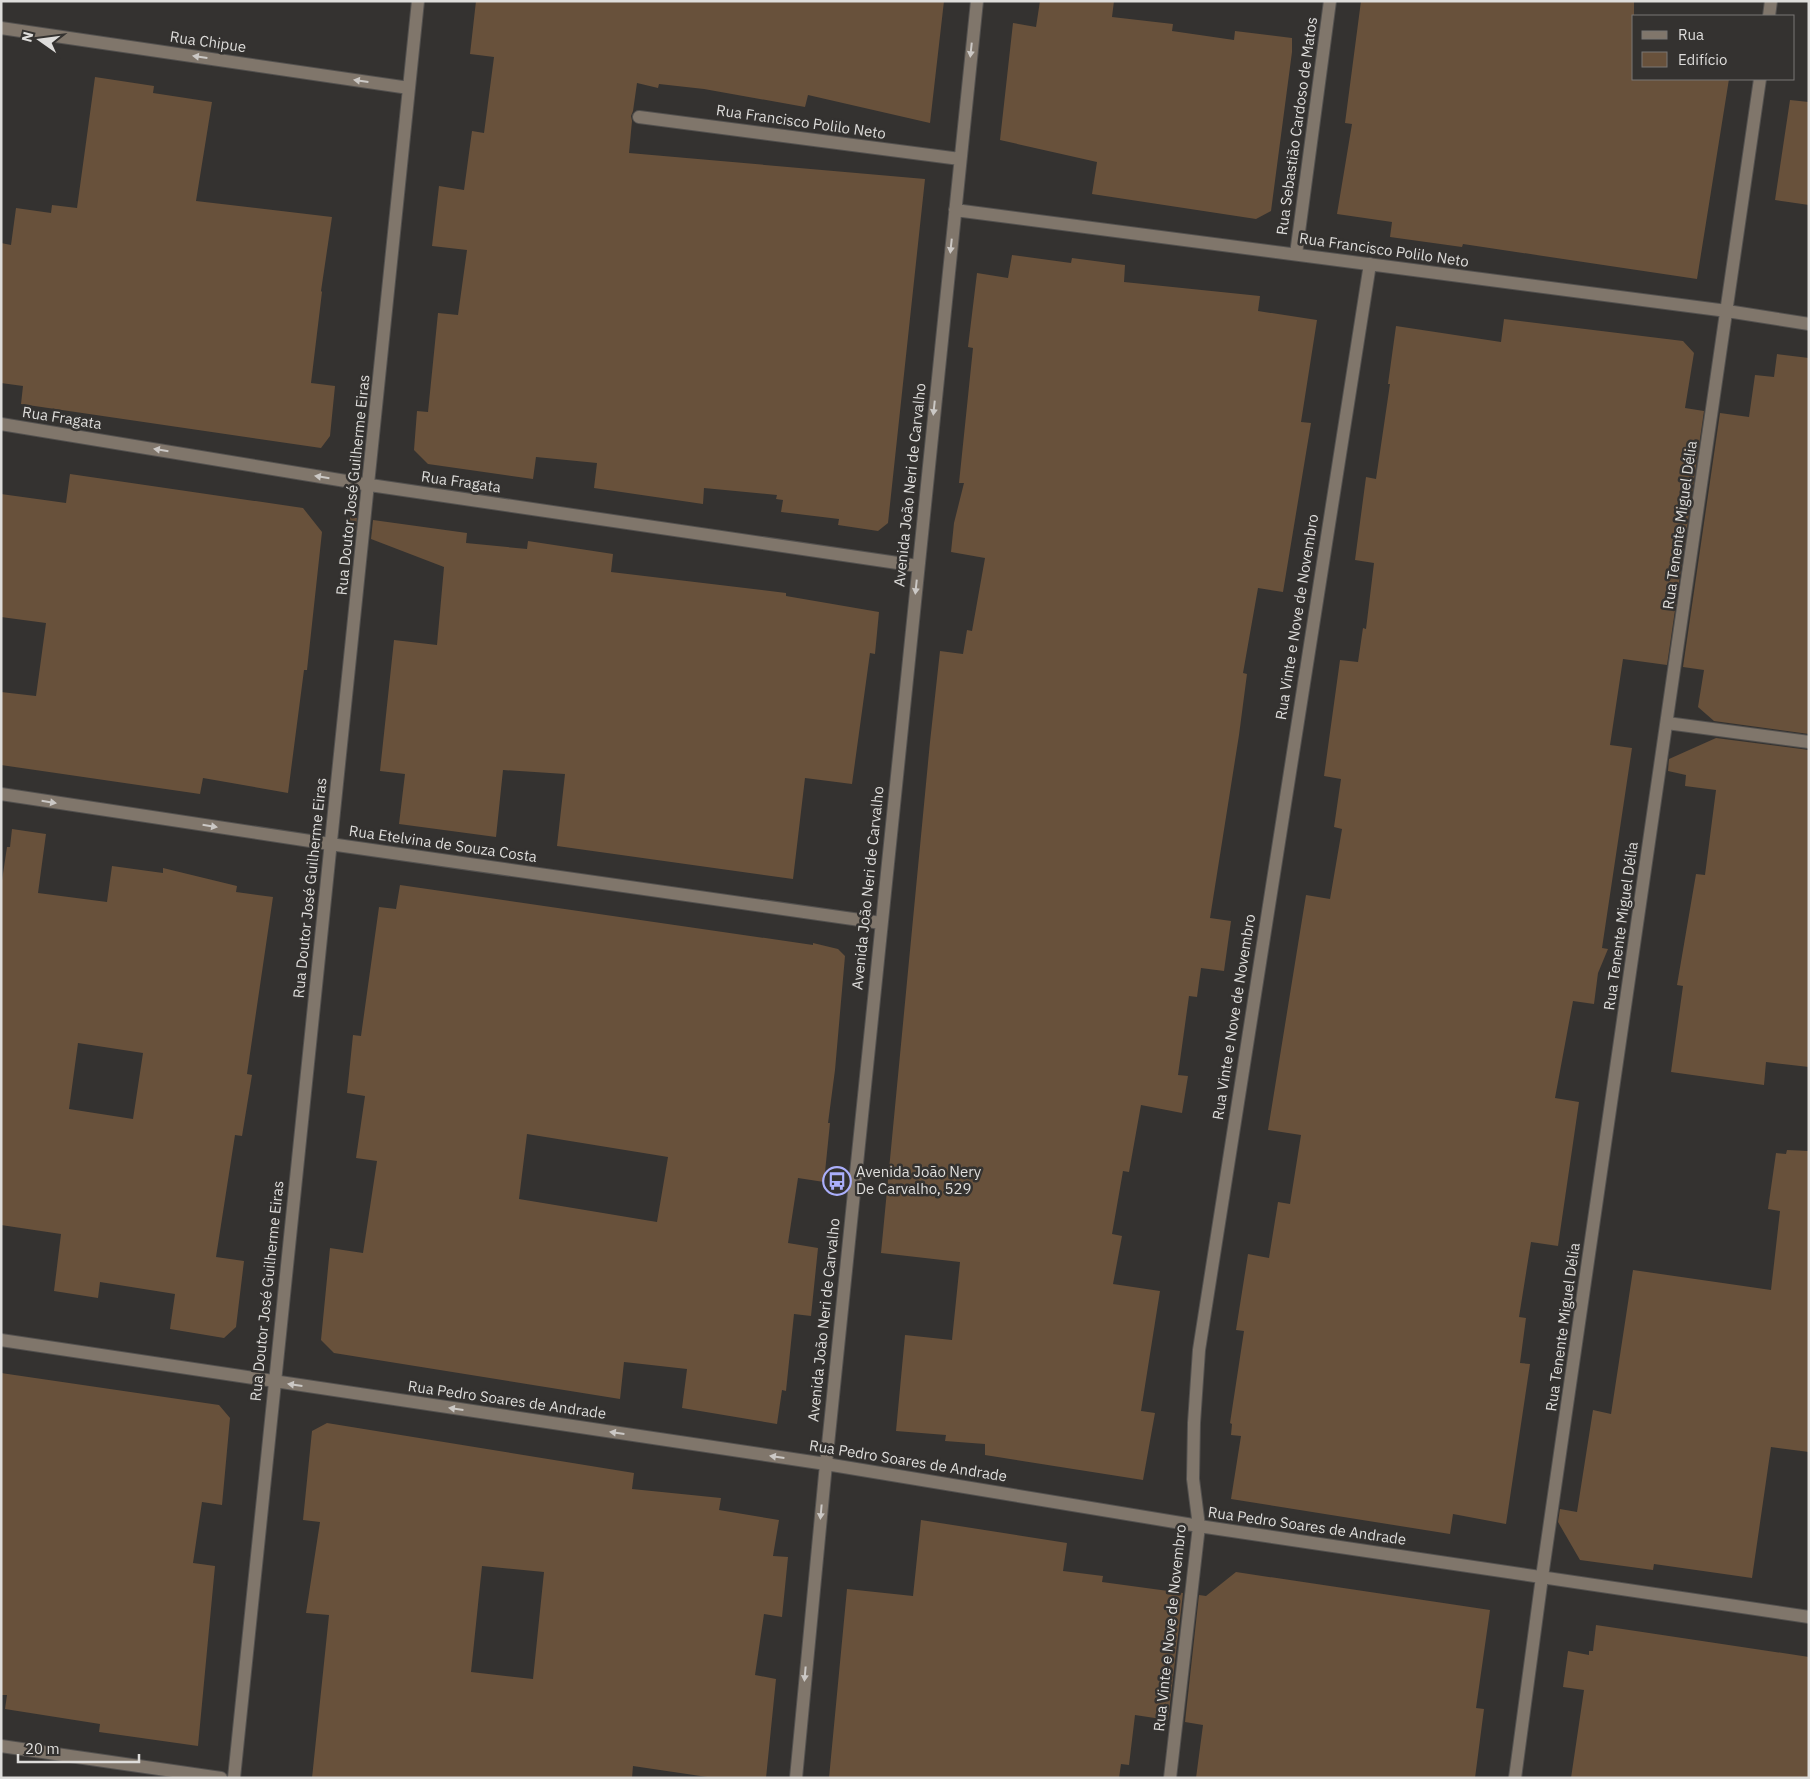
<svg xmlns="http://www.w3.org/2000/svg" width="1810" height="1779" viewBox="0 0 1810 1779" font-family="'IBM Plex Sans',sans-serif">
<rect width="100%" height="100%" fill="#343230"/>
<!-- building -->
<path fill="#68513b" fill-rule="evenodd" d="M476 1H944L930 123 808 95 805 107 704 89 659 84 658 88 637 83 633 111 631 116 632 121 629 153 925 179 888 523 878 531 838 525 839 519 781 512 783 500 776 499 777 495 704 488 703 504 594 488 597 463 536 457 533 479 428 464 414 450 417 411 428 412 438 313 458 315 467 250 432 246 439 186 464 190 472 131 484 133 494 57 470 54Z
M1040 1H1114L1112 17 1173 24 1172 31 1234 40 1235 31 1292 38V52L1271 211 1256 219 1092 194 1097 162 1000 140 1013 23 1036 27Z
M1361 1H1634V79H1729L1697 279 1463 244 1462 247 1390 237 1392 222 1337 214 1352 124 1345 123Z
M95 77 154 86 153 93 212 102 196 201 332 217 321 291 322 292 311 383 335 386 330 436 321 448 21 404 23 386 1 383V243L11 245 16 208 51 213 52 205 77 208Z
M1790 100 1809 102V205L1775 200Z
M1012 255 1071 263 1072 258 1125 265 1124 282 1260 296 1258 311 1317 320 1301 422 1311 423 1283 592 1258 588 1243 673 1247 674 1239 735 1210 918 1231 921 1224 971 1201 968 1197 997 1189 996 1178 1075 1188 1076 1182 1113 1141 1105 1129 1172 1123 1171 1112 1234 1122 1236 1113 1284 1160 1291 1141 1411 1155 1413 1143 1480 985 1455V1444L945 1441 946 1435 896 1431 905 1335 952 1340 960 1262 881 1253 930 742 940 651 963 654 967 630 972 631 985 558 951 552 954 523 964 483H959L973 348 968 347 977 273 1008 278Z
M1504 319 1683 341 1694 353 1685 408 1704 411 1667 665 1623 659 1610 745 1632 748 1602 948 1608 949 1598 973 1594 1004 1573 1001 1555 1098 1579 1102 1558 1246 1531 1242 1519 1317 1526 1318 1520 1363 1530 1364 1506 1524 1453 1514 1450 1534 1231 1499 1241 1436 1231 1435 1232 1424 1230 1423 1244 1331 1236 1330 1248 1254 1269 1258 1278 1202 1290 1204 1301 1135 1268 1130 1306 895 1330 899 1342 829 1334 827 1341 779 1324 776 1340 660 1358 662 1363 628 1366 629 1374 563 1355 560 1366 477 1376 479 1390 384H1388L1396 326 1501 342Z
M1777 354 1809 358V734L1714 721 1698 707 1704 670 1683 667 1720 413 1749 417 1755 375 1774 377Z
M70 474 303 508 322 532 307 670H304L288 793 203 778 200 794 1 765V692L36 696 46 623 1 617V494L66 503Z
M350 517 357 518 355 533 347 530Z
M373 520 467 533 466 543 527 549 528 541 613 554 611 572 786 593V596L879 612 875 654 870 653 852 784 805 778 793 879 557 846 565 774 503 770 496 837 399 824 405 774 380 771 394 640 437 645 444 567 371 539Z
M1716 738 1809 750V1067L1766 1062 1764 1085 1671 1072 1683 986 1677 985 1696 874 1705 875 1716 790 1685 786 1686 775 1668 771 1669 759Z
M12 829 46 834 38 893 107 902 112 866 163 873V868L237 886 236 892 273 897 247 1074 252 1075 242 1136 235 1135 216 1257 244 1261 236 1327 224 1338 170 1329 175 1294 100 1282 98 1298 54 1291 61 1234 1 1225V887L7 847H10ZM78 1043 143 1053 133 1119 69 1109Z
M400 885 813 945V943L838 949 845 956 835 1070 828 1123H830L824 1182 798 1178 788 1243 818 1248 811 1316 794 1314 786 1391 782 1390 777 1424 682 1408 687 1369 624 1362 620 1399 334 1353 321 1340 330 1248 363 1253 377 1161 356 1158 365 1096 347 1093 353 1035 361 1036 379 907 396 909ZM527 1134 668 1157 657 1222 519 1199Z
M1787 1150 1809 1151V1452L1771 1447 1752 1578 1654 1564 1653 1570 1580 1560 1558 1522 1560 1509 1577 1512 1593 1410 1611 1414 1633 1270 1771 1290 1780 1211 1768 1209 1776 1153 1786 1154Z
M1 1373 219 1405 230 1418 222 1505 202 1502 193 1563 215 1566 198 1746 99 1732 100 1724 5 1709 7 1695H1Z
M327 1423 634 1473 632 1489 721 1498 719 1510 779 1520 773 1556 788 1557 782 1617 764 1614 755 1675 776 1679 766 1778H714L633 1766 632 1778H312L329 1615 306 1613 320 1522 303 1520 312 1431ZM482 1566 544 1572 533 1679 471 1672Z
M921 1520 1067 1543 1063 1571 1103 1576 1102 1582 1183 1593 1168 1720 1135 1715 1129 1765 1121 1764 1119 1778H829L847 1589 913 1596Z
M1236 1572 1490 1610 1476 1708 1484 1709 1475 1778H1196L1203 1725 1185 1722 1199 1595 1206 1596Z
M1596 1625 1809 1657V1778H1571L1584 1690 1563 1687 1568 1651 1589 1655V1651H1593Z"/>
<g fill="none" stroke-linecap="round" stroke-linejoin="round">
<defs>
<path id="minor" d="M1769 16 1771 1
M1 28 409 88
M639 117 960 159
M955 210 1727 311 1809 324
M1296 254 1330 1
M1 424 370 485 918 566
M1667 723 1809 742
M1 794 330 844 881 923
M1 1340 826 1464 1199 1526 1809 1617
M1 1746 221 1778
M234 1778C293 1185 359 594 418 1
M796 1778 826 1464 977 1
M1170 1778 1199 1526 1193 1479 1194 1423 1199 1350 1370 264
M1515 1778 1542 1577 1760 79"/>
</defs>
<!-- minor casing -->
<use href="#minor" stroke="#53514f" stroke-width="14"/>
<!-- minor -->
<use href="#minor" stroke="#80766b" stroke-width="12"/>
</g>
<!-- one-way arrows -->
<defs><path id="oneway-solid" d="M-6-.8H1V-3.2L6.5 0L1 3.2V.8H-6Z" transform="scale(1.25)"/></defs>
<g fill="#cbc8c5">
<use href="#oneway-solid" transform="translate(971 50) rotate(96)"/>
<use href="#oneway-solid" transform="translate(200 57) rotate(-172)"/>
<use href="#oneway-solid" transform="translate(361 81) rotate(-172)"/>
<use href="#oneway-solid" transform="translate(951 246) rotate(96)"/>
<use href="#oneway-solid" transform="translate(934 408) rotate(96)"/>
<use href="#oneway-solid" transform="translate(161 450) rotate(-171)"/>
<use href="#oneway-solid" transform="translate(322 477) rotate(-171)"/>
<use href="#oneway-solid" transform="translate(916 587) rotate(96)"/>
<use href="#oneway-solid" transform="translate(49 802) rotate(9)"/>
<use href="#oneway-solid" transform="translate(210 826) rotate(9)"/>
<use href="#oneway-solid" transform="translate(295 1385) rotate(-172)"/>
<use href="#oneway-solid" transform="translate(456 1409) rotate(-172)"/>
<use href="#oneway-solid" transform="translate(617 1433) rotate(-172)"/>
<use href="#oneway-solid" transform="translate(777 1457) rotate(-172)"/>
<use href="#oneway-solid" transform="translate(821 1512) rotate(95)"/>
<use href="#oneway-solid" transform="translate(805 1674) rotate(95)"/>
</g>
<!-- icons -->
<defs>
<symbol id="bus-ring" viewBox="-11 -11 22 22"><circle r="9.5" fill="#343230" stroke="#abaffb" stroke-width="1.5"/><path d="M-5-6H5V4H4V6H2V4H-2V6H-4V4H-5ZM-3.5-4V0h7V-4ZM-3.5 1.2v1.5H-2V1.2ZM2 1.2v1.5H3.5V1.2Z" fill="#abaffb"/></symbol>
</defs>
<g fill-rule="evenodd">
<use href="#bus-ring" x="821" y="1165" width="32" height="32"/>
</g>
<g text-anchor="middle" stroke-width="5" stroke-linejoin="round" paint-order="stroke">
<!-- street labels -->
<g font-size="15" fill="#dedddb" stroke="#343230">
<text transform="translate(208 42) rotate(8)" y="5">Rua Chipue</text>
<text transform="translate(801 122) rotate(8)" y="5">Rua Francisco Polilo Neto</text>
<text transform="translate(1297 126) rotate(-82)" y="5">Rua Sebastião Cardoso de Matos</text>
<text transform="translate(1384 250) rotate(8)" y="5">Rua Francisco Polilo Neto</text>
<text transform="translate(62 418) rotate(9)" y="5">Rua Fragata</text>
<text transform="translate(461 482) rotate(8)" y="5">Rua Fragata</text>
<text transform="translate(353 485) rotate(-84)" y="5">Rua Doutor José Guilherme Eiras</text>
<text transform="translate(910 485) rotate(-84)" y="5">Avenida João Neri de Carvalho</text>
<text transform="translate(1680 525) rotate(-82)" y="5">Rua Tenente Miguel Délia</text>
<text transform="translate(1297 617) rotate(-81)" y="5">Rua Vinte e Nove de Novembro</text>
<text transform="translate(443 844) rotate(8)" y="5">Rua Etelvina de Souza Costa</text>
<text transform="translate(310 888) rotate(-84)" y="5">Rua Doutor José Guilherme Eiras</text>
<text transform="translate(868 888) rotate(-84)" y="5">Avenida João Neri de Carvalho</text>
<text transform="translate(1621 926) rotate(-82)" y="5">Rua Tenente Miguel Délia</text>
<text transform="translate(1234 1017) rotate(-81)" y="5">Rua Vinte e Nove de Novembro</text>
<text transform="translate(267 1291) rotate(-84)" y="5">Rua Doutor José Guilherme Eiras</text>
<text transform="translate(824 1320) rotate(-84)" y="5">Avenida João Neri de Carvalho</text>
<text transform="translate(1563 1327) rotate(-82)" y="5">Rua Tenente Miguel Délia</text>
<text transform="translate(507 1400) rotate(8)" y="5">Rua Pedro Soares de Andrade</text>
<text transform="translate(908 1461) rotate(9)" y="5">Rua Pedro Soares de Andrade</text>
<text transform="translate(1307 1526) rotate(8)" y="5">Rua Pedro Soares de Andrade</text>
<text transform="translate(1170 1628) rotate(-84)" y="5">Rua Vinte e Nove de Novembro</text>
</g>
<!-- poi labels -->
<g font-size="15" fill="#dedddb" stroke="#343230" text-anchor="start">
<text x="856" y="1177">Avenida João Nery<tspan x="856" dy="17">De Carvalho, 529</tspan></text>
</g>
</g>
<!-- border -->
<rect width="1810" height="1779" fill="none" stroke="#dedddb" stroke-width="5"/>
<!-- legend -->
<rect x="1632" y="15" width="162" height="65" fill="#343230" stroke="#787674"/>
<rect x="1642" y="31" width="25" height="8" fill="#80766b" stroke="#787674"/>
<text x="1678" y="40" font-size="15" fill="#dedddb">Rua</text>
<rect x="1642" y="52" width="25" height="15" fill="#68513b" stroke="#787674"/>
<text x="1678" y="65" font-size="15" fill="#dedddb">Edifício</text>
<!-- north arrow -->
<g transform="translate(40 40) rotate(284)" stroke="#343230" stroke-width="4" paint-order="stroke">
<path d="M0-4L9 19L0 12L-9 19Z" fill="#dedddb"/>
<text y="-8" font-size="14" font-weight="bold" text-anchor="middle" fill="#dedddb">N</text>
</g>
<!-- scale -->
<path d="M18 1754v8h121v-8" fill="none" stroke="#dedddb" stroke-width="2.5"/>
<text x="25" y="1754" font-size="15" fill="#dedddb" stroke="#343230" stroke-width="4" paint-order="stroke">20 m</text>
</svg>
